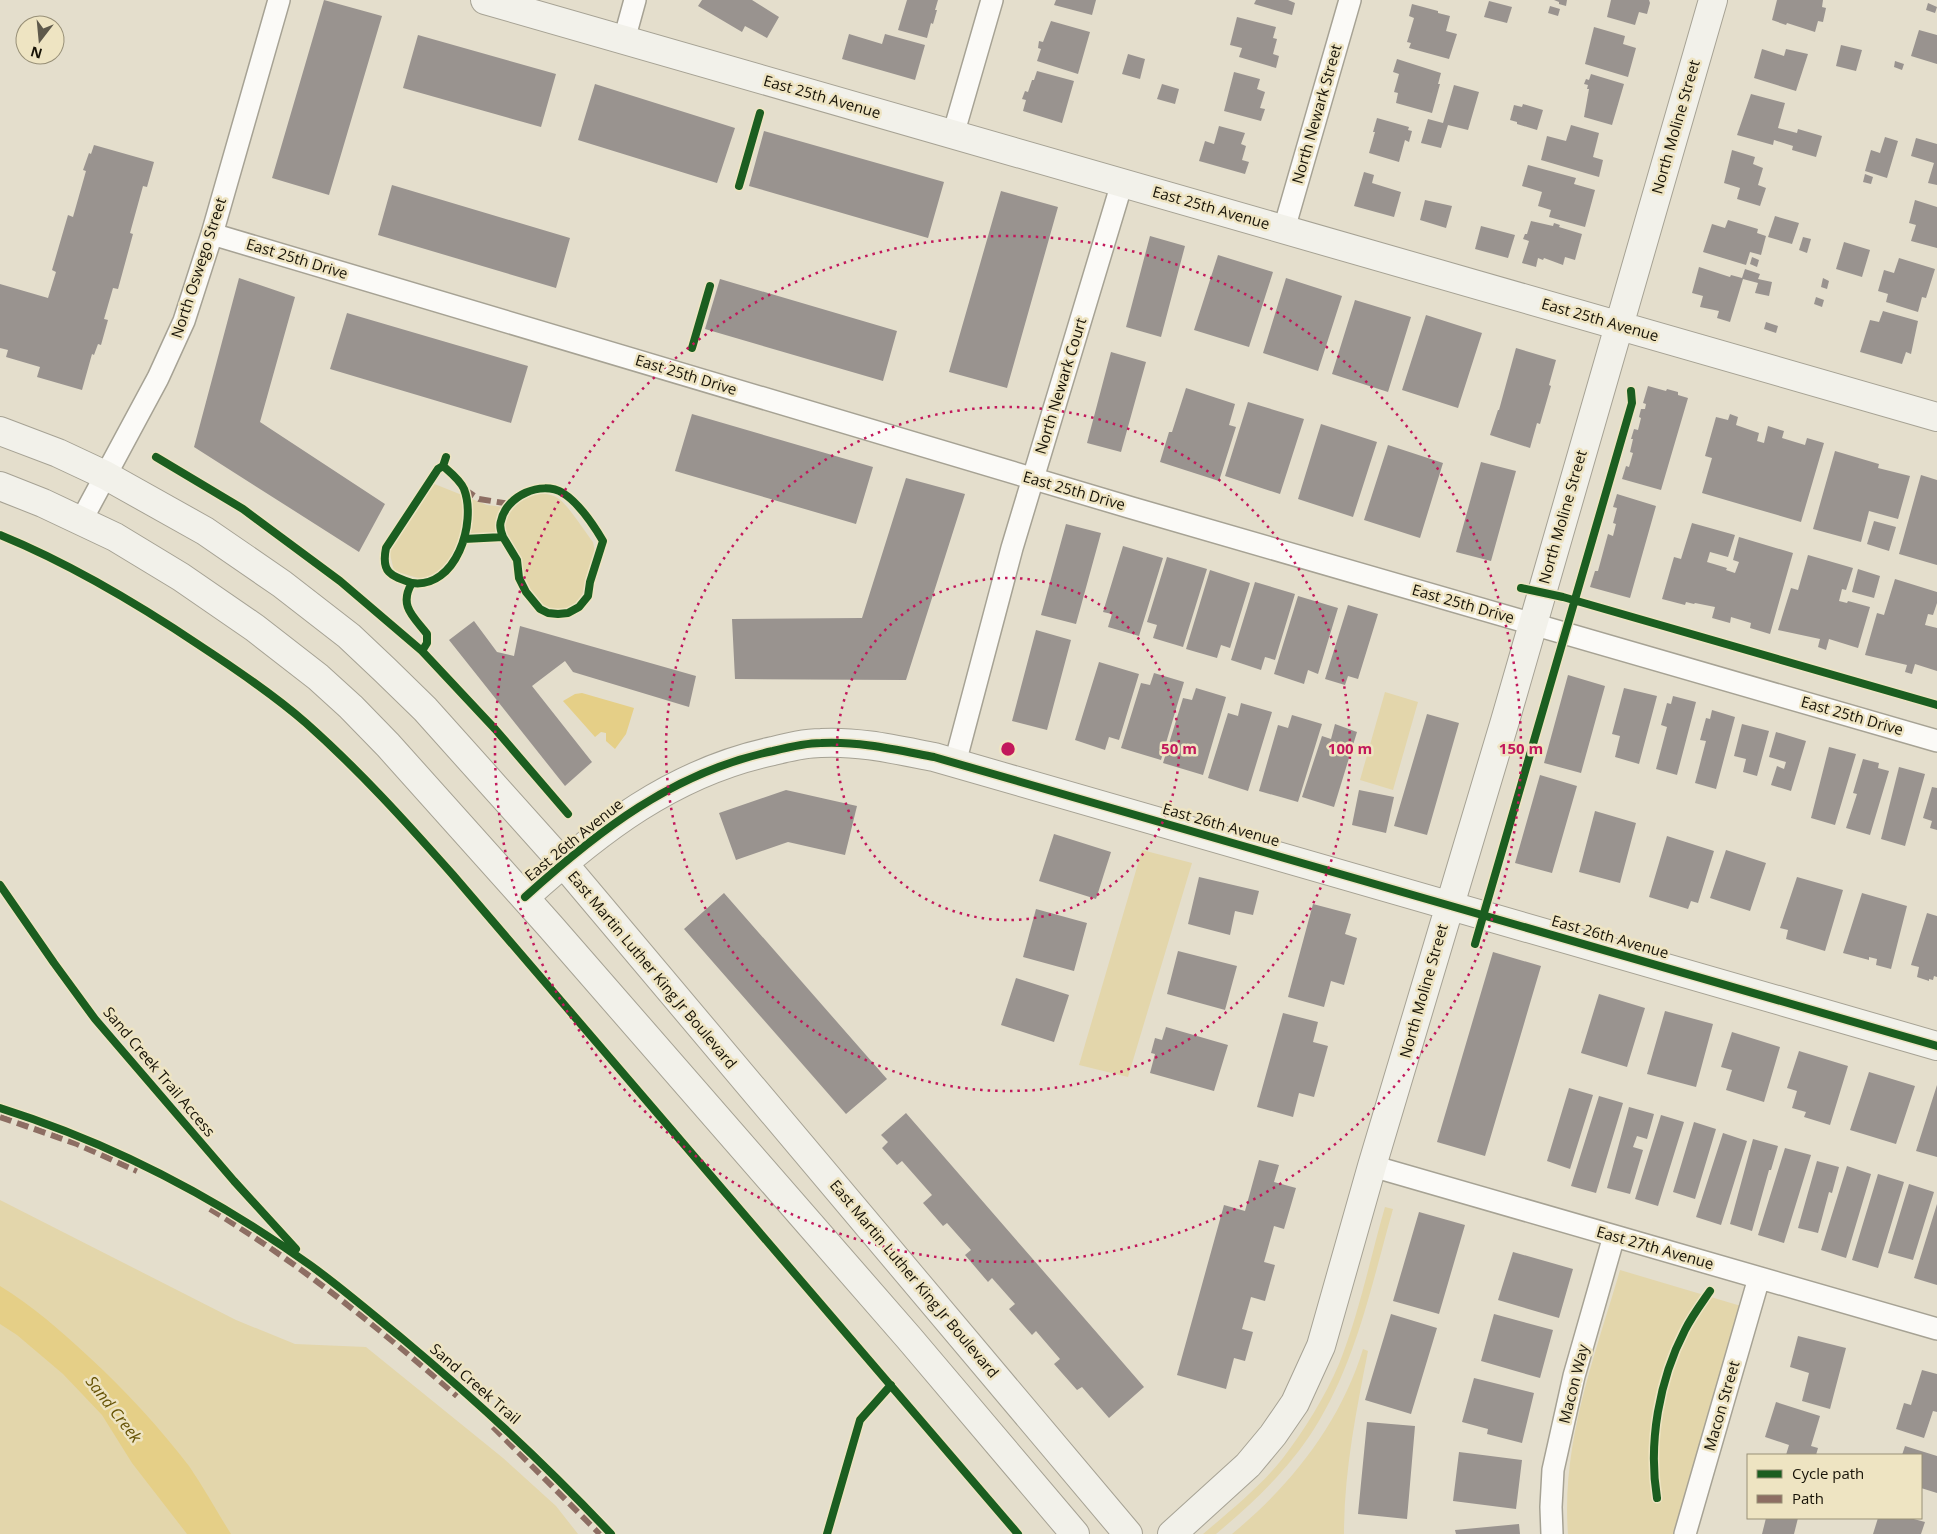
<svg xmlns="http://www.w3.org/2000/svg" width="1937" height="1534" viewBox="0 0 1937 1534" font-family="'Open Sans',sans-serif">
<rect width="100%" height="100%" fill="#e4decc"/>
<!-- green -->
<path fill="#e3d6ab" d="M432 483 487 505 512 508C524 496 543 488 559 499 567 504 586 533 593 542L595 552 582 595C564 624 533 606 524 580 521 573 523 565 519 558 515 549 509 542 506 534H462C455 550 445 577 425 578 415 579 404 573 394 571L389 550Z
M1385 692 1418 702 1393 790 1360 780Z
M1142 850 1192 863 1128 1077 1079 1065Z
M0 1200 236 1320 295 1344 366 1347 503 1458 556 1506 578 1534H0Z
M1385 1207 1393 1209C1372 1283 1356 1363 1314 1429 1288 1470 1253 1503 1216 1534H1203C1231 1510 1260 1487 1283 1458 1305 1429 1325 1397 1339 1364 1359 1314 1370 1259 1385 1207Z
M1620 1270 1741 1306 1673 1534H1568C1561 1443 1595 1356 1620 1270Z
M1363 1349 1368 1351C1356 1412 1344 1472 1344 1534H1232C1291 1485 1340 1424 1363 1349Z"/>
<!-- water -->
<path fill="#e5cf87" d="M582 693 634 708 626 734 615 749 606 741V733L601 732 595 737 563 701 575 694Z
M0 1286C33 1306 61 1331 89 1357 125 1390 159 1427 189 1466 204 1488 217 1512 231 1534H187L132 1463 102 1415 63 1374 17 1335 0 1324Z"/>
<!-- building -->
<path fill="#99938f" d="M324 0 382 16 329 195 272 178Z
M702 0H752L779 17 767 38 745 26 742 32 698 6Z
M907 0H938L935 10H937L933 24 931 23 927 38 898 30Z
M1056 0H1096L1092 15 1054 5Z
M1256 0H1288L1295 3 1292 15 1254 4Z
M1554 0H1567L1566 6 1559 4V2Z
M1611 0H1649L1650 3 1647 14 1639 12 1635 25 1607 17Z
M1777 0H1823L1822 7 1826 8 1823 22 1818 21 1815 32 1787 23 1786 25 1772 20Z
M1489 1 1512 7 1507 23 1484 17Z
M1928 3 1937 7 1935 13 1926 10Z
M1412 4 1438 11V13L1450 16 1446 31 1457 34 1449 59 1409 48 1411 43 1407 42 1414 18 1409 16Z
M1550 6 1560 9 1558 16 1548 13Z
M1237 17 1276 27 1273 38 1277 39 1273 54 1279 56 1276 68 1239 57 1242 48 1230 45Z
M1051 21 1090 32 1078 74 1037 61 1041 49 1038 48 1039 41 1043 42Z
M1594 27 1625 36 1623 44 1636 48 1628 77 1585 64Z
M1919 30 1937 35V64L1911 56Z
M849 34 882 44 885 34 925 45 915 80 842 59Z
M418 35 556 74 541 127 403 88Z
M1841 45 1862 50 1856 71 1836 66Z
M1762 49 1784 56 1786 49 1808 54 1796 91 1754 78Z
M1128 54 1145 59 1140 79 1122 74Z
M1397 59 1441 73 1438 84H1440L1432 113 1396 103 1398 93 1394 92 1399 74 1393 72Z
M1895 61 1904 64 1902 70 1894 67Z
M1037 71 1074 81 1062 123 1023 111 1026 100 1022 99 1025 91 1028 92 1032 80H1034Z
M1234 72 1260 79 1257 89 1265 92 1260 108 1265 109 1261 121 1224 111Z
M1591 74 1624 84 1612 125 1584 117 1589 89H1587L1588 85 1584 84 1586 79 1589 80Z
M595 84 735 128 717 183 578 140Z
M1162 84 1179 89 1175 104 1157 99Z
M1454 85 1479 92 1468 130 1448 125 1441 148 1421 143 1428 119 1443 123Z
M1751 94 1785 103 1778 128 1797 133 1798 129 1822 136 1816 157 1792 150 1793 146 1774 140 1773 145 1737 135Z
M1523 104 1543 110 1537 130 1517 124V122L1510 120 1514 105 1522 107Z
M1377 118 1409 127 1408 130 1412 131 1409 142 1405 140 1399 162 1369 153 1375 132H1373Z
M1571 125 1599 133 1593 157 1603 160 1599 177 1541 160 1547 136 1566 141Z
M1219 126 1245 133 1241 144 1246 146 1242 160 1249 162 1245 174 1199 161 1205 141 1214 144Z
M764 131 944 182 928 238 749 186Z
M1885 137 1898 141 1887 178 1865 171 1871 150 1880 153Z
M1916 138 1937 144V185L1928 183 1934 163 1911 156Z
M94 145 154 162 147 187 143 186 130 233 133 234 118 289 113 288 104 319 108 320 101 345 98 344 94 355 92 354 82 390 37 377 40 367 6 357 8 350 0 348V284L48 298 56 272 52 270 68 215 73 217 86 171 83 170 89 153 91 154Z
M1732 150 1755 157 1753 164 1763 168 1758 185 1766 188 1760 206 1737 199 1740 188 1724 183Z
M1528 165 1576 178 1574 184 1595 190 1585 227 1549 217 1551 210 1538 206 1542 192 1522 186Z
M1364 172 1374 175 1372 183 1401 192 1394 217 1354 206Z
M1865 174 1873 177 1871 184 1863 182Z
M392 185 570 238 556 288 378 235Z
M1001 191 1058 207 1007 388 949 372Z
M1425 200 1452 206 1446 228 1420 220Z
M1915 200 1937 207V248L1911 241 1916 225 1909 223Z
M1775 216 1799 223 1792 244 1768 237Z
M1728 220 1758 229 1757 233 1766 236 1761 255 1750 252 1746 265 1703 252 1712 224 1725 228Z
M1531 221 1553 226 1554 223 1560 225 1559 227 1582 234 1575 260 1565 257 1563 265 1544 258 1543 260 1538 258 1536 267 1522 263 1529 241 1523 239 1525 234H1527Z
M1481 226 1515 235 1508 258 1475 249Z
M1150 236 1185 246 1161 337 1126 327Z
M1803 237 1811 239 1807 253 1799 250Z
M1844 242 1870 250 1862 277 1836 269Z
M1218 255 1273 272 1249 347 1194 330Z
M1752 257 1759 260 1757 267 1750 264Z
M1899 258 1935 269 1926 298 1922 297 1918 312 1886 302 1888 294 1878 291 1884 270 1894 273Z
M1699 267 1730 277 1731 275 1742 278 1745 269 1760 274 1758 279 1772 282 1769 296 1755 293 1758 283 1743 279 1730 322 1717 318 1719 311 1700 307 1703 296 1692 293Z
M239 278 295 297 260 422 385 504 359 552 194 447Z
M1286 278 1342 296 1318 371 1263 353Z
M1823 278 1829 281 1827 289 1821 287Z
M720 279 897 331 883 381 705 329Z
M1816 297 1824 300 1822 307 1814 304Z
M1355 300 1411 317 1388 392 1332 374Z
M1883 311 1918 321 1911 354 1906 352 1902 364 1860 352 1870 320 1879 322Z
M347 313 528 366 511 423 330 369Z
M1426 315 1482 333 1458 408 1402 390Z
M1766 322 1778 326 1776 333 1764 329Z
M1516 348 1556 360 1549 385 1551 386 1540 424 1537 423 1530 448 1490 435 1498 410H1499Z
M1111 352 1146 362 1121 452 1087 443Z
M1648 386 1666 391 1667 389 1678 392V395L1688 398 1661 490 1622 479 1626 466 1629 467 1633 453 1630 452 1633 439H1631L1634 429 1638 430 1641 418 1639 417 1641 409H1645L1646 404 1643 403Z
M1186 388 1235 404 1229 425 1236 427 1219 481 1160 462 1169 432H1172Z
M1248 402 1304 419 1280 494 1225 476Z
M692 414 873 467 856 524 675 471Z
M1730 414 1738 417 1736 425 1759 433 1757 441 1764 443 1768 426 1784 431 1782 438 1805 445 1807 438 1824 443 1801 522 1702 493 1712 458 1705 456 1716 417 1728 420Z
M1321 424 1377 442 1353 517 1298 499Z
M1388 445 1443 463 1420 538 1364 520Z
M1835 451 1879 464 1878 468 1910 476 1898 519 1869 511 1861 542 1813 529Z
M1481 462 1516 471 1491 561 1456 552Z
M1921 475 1937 480V565L1899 554Z
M906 478 965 494 906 680 735 679 732 619 862 618Z
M1617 494 1656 506 1630 598 1590 587 1595 571H1598L1608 534 1613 536 1616 524 1613 523 1617 508 1613 507Z
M1874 521 1896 527 1889 551 1867 544Z
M1692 523 1735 535 1728 557 1710 552 1707 562 1727 568 1726 570 1735 573 1739 562 1733 560 1739 537 1793 553 1770 634 1750 628 1751 623 1731 617 1730 623 1712 618 1715 607 1695 603 1694 604 1686 602 1685 605 1662 599 1674 557 1681 559Z
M1066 524 1101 533 1076 624 1041 615Z
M1123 546 1163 558 1139 636 1108 627 1112 614 1103 612Z
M1808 555 1853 568 1846 590 1842 589 1839 601 1847 603 1848 601 1870 607 1858 648 1829 639 1826 650 1818 647 1820 639 1778 630 1791 588 1798 590Z
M1167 557 1207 569 1183 647 1153 638 1157 625 1147 622Z
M1858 569 1880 576 1874 598 1852 592Z
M1210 570 1250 583 1230 648 1221 645 1217 658 1186 649Z
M1895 579 1937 592V603L1933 615 1928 614 1925 625 1937 628V671L1915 664 1912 674 1905 672 1907 665 1865 655 1877 613 1884 615Z
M1255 582 1295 594 1275 660 1265 657 1261 670 1231 660Z
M1298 596 1338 608 1318 674 1308 670 1304 684 1274 674Z
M1348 605 1378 614 1358 679 1348 676 1345 685 1325 679Z
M474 621 497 652 514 656 520 626 696 676 689 707 573 672 565 661 532 686 592 762 565 786 449 640Z
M1036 630 1071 640 1047 730 1012 721Z
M1099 662 1139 674 1119 740 1109 737 1105 750 1075 740Z
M1154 673 1184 682 1161 760 1121 748 1141 683 1150 685Z
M1568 675 1605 686 1581 773 1544 763Z
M1196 688 1226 697 1203 775 1163 763 1183 698 1192 700Z
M1624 688 1657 696 1639 764 1615 757 1620 736 1612 734Z
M1673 696 1696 702 1677 775 1656 769 1667 727 1661 725 1667 703 1671 704Z
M1241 703 1272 712 1248 791 1208 778 1228 713 1238 716Z
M1712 710 1735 717 1716 789 1695 783 1706 741 1700 740 1706 718 1710 719Z
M1427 714 1459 723 1427 835 1394 826Z
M1292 715 1322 724 1298 802 1259 791 1278 725 1288 728Z
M1335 724 1357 732 1334 807 1302 797 1322 736 1331 739Z
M1742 724 1769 731 1757 776 1743 772 1746 759 1734 756Z
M1776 732 1806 741 1791 791 1771 785 1777 766 1784 769 1786 762 1769 757Z
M1829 747 1856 754 1835 825 1811 818Z
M1863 759 1879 763 1878 768 1889 771 1870 835 1846 828 1857 794 1853 793Z
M1899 767 1925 774 1905 846 1881 839Z
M1540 775 1577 786 1552 873 1515 863Z
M1932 787 1937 788V830L1930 828 1932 821 1923 818Z
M786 790 857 806 845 855 788 842 736 860 719 813Z
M1359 790 1394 797 1386 833 1352 825Z
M1595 811 1636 823 1620 883 1579 872Z
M1054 834 1111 852 1096 899 1039 881Z
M1667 836 1714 851 1698 903 1691 901 1688 909 1649 897Z
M1726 850 1766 863 1750 911 1710 898Z
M1199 877 1259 891 1253 915 1235 911 1230 935 1188 924Z
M1797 877 1843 890 1825 951 1786 939 1788 930 1780 928Z
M724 893 887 1079 846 1114 684 929Z
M1862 893 1907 906 1891 969 1876 965 1877 959 1869 957V960L1843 953Z
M1313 904 1351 914 1345 934 1357 938 1344 985 1331 981 1324 1007 1288 997Z
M1036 909 1087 923 1074 971 1023 957Z
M1927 913 1937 916V977L1934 976 1933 980 1929 979V981L1917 977 1919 967 1911 965Z
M1178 951 1237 966 1225 1010 1167 994Z
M1493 952 1541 966 1485 1156 1437 1142Z
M1016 978 1069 995 1054 1042 1001 1025Z
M1599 994 1645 1008 1627 1067 1581 1053Z
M1665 1011 1713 1024 1696 1087 1647 1074Z
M1283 1013 1318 1022 1313 1042 1328 1046 1314 1097 1299 1093 1293 1117 1257 1107Z
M1166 1027 1228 1045 1214 1091 1150 1073 1155 1054 1151 1053 1155 1038 1162 1040Z
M1732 1032 1780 1047 1764 1102 1726 1090 1732 1070 1721 1067Z
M1799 1051 1848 1066 1830 1125 1804 1117 1806 1112 1792 1108 1797 1091 1787 1088Z
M1869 1072 1915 1086 1896 1144 1850 1130Z
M1937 1085V1157L1916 1151Z
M1569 1088 1593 1095 1570 1169 1547 1161Z
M1599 1096 1623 1103 1596 1193 1571 1186Z
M1629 1107 1654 1114 1647 1139 1637 1136 1633 1147 1643 1150 1630 1194 1607 1188Z
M906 1113 1144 1387 1109 1418 1082 1387 1077 1390 1054 1364 1060 1359 1036 1331 1032 1335 1009 1309 1015 1304 992 1278 988 1282 965 1255 971 1250 947 1223 943 1226 923 1203 932 1195 902 1161 897 1165 882 1148 888 1142 881 1135Z
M1661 1115 1684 1122 1658 1206 1635 1199Z
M1694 1122 1716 1129 1695 1199 1673 1192Z
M1723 1133 1747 1141 1721 1225 1696 1217Z
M1753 1139 1778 1146 1771 1170H1769L1752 1231 1730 1224Z
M1785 1148 1811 1155 1784 1243 1758 1235Z
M1259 1160 1279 1165 1274 1182 1296 1188 1284 1229 1274 1226 1264 1262 1275 1265 1265 1301 1251 1297 1242 1329 1253 1332 1245 1361 1234 1358 1226 1389 1177 1375 1224 1205 1245 1211Z
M1817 1161 1839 1167 1832 1193 1829 1192 1818 1233 1798 1228Z
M1847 1166 1871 1174 1846 1258 1821 1250Z
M1878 1174 1904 1182 1878 1268 1852 1260Z
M1909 1184 1934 1192 1913 1260 1888 1253Z
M1937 1204V1285L1914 1278Z
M1419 1212 1465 1225 1439 1314 1393 1301Z
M1513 1252 1573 1269 1559 1318 1498 1300Z
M1391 1314 1437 1328 1411 1414 1365 1400Z
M1494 1314 1553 1330 1540 1378 1481 1361Z
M1798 1336 1846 1348 1830 1409 1802 1401 1809 1373 1790 1367Z
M1922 1370 1937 1374V1412L1933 1411 1924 1438 1896 1429 1904 1403 1911 1405Z
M1474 1378 1534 1393 1522 1443 1487 1434 1488 1429 1462 1422Z
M1776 1402 1820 1416 1811 1446 1818 1448 1816 1455H1786L1789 1445 1765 1437Z
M1367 1422 1415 1426 1407 1519 1358 1514Z
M1905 1446 1937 1456V1493L1921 1488V1455H1902Z
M1459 1452 1522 1460 1516 1509 1453 1501Z
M1766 1518H1798L1794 1534H1762Z
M1878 1518H1910L1925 1522 1921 1534H1873Z
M1519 1524 1520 1534H1456L1455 1530Z"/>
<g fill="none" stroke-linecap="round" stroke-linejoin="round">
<defs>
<path id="street" d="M624 40 635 0
M953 135 992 0
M1284 229 1350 0
M212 234 1132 508 1937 741
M81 521 158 378 184 321 212 234 279 0
M955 763 1012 548 1122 183
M1372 1166 1937 1329
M1552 1534 1551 1507 1553 1470 1574 1376 1614 1236
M1685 1534 1759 1278"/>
<path id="secondary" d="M485 0 1937 417
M0 431 58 453 105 475 205 531 282 584 349 636 385 670 425 709 563 863 1128 1534
M0 486 43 503 115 537 181 577 255 628 318 677 351 707 388 745 550 926 909 1338 1075 1534
M525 897C598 831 673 772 773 751 789 747 805 743 821 743 859 741 897 750 934 757L1937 1046
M1172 1534 1248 1465 1273 1435 1295 1403 1321 1346 1372 1166 1505 721 1713 0"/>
</defs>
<!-- street casing -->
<use href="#street" stroke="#a6a294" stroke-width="24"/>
<!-- secondary casing -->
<use href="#secondary" stroke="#a6a294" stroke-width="30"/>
<!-- street -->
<use href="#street" stroke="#fbfaf7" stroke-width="21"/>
<!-- secondary -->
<use href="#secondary" stroke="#f2f1ea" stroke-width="28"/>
<!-- quiet -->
<path stroke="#8d6e63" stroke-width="6" stroke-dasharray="12 6" stroke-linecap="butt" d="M464 489 479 499 510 504
M0 1117 77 1144 137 1171
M210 1209C299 1263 379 1328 457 1396
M493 1427 600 1534"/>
<defs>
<path id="cycleway" d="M739 186 760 113
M692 348 710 286
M156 457 243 509 340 581 422 651 495 729 568 814
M0 535C71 564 138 604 202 647 237 670 274 695 306 723 359 770 406 822 453 875L1018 1534
M464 539 503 537 517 560 519 578 526 592 540 609 548 613 558 614 568 613 579 607 588 596 590 582 603 541C593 524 580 504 563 493 541 480 506 496 501 521 499 526 501 532 503 537
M412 583C390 576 381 572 386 548L438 469 443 466
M1521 588 1563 597 1937 705
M422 651 427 643V634C414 617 398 606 412 583 456 589 477 523 464 489 460 480 451 473 443 466L446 457
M0 885 54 963 95 1019 234 1181 296 1249
M525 897C598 831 673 772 773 751 789 747 805 743 821 743 859 741 897 750 934 757L1937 1046
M1475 944 1632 403 1631 391
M0 1108C111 1143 215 1197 310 1265 342 1288 373 1315 404 1340 477 1401 546 1465 611 1534
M1657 1498C1648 1443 1659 1380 1685 1330 1692 1316 1701 1304 1710 1291
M827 1534 860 1420 891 1385"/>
</defs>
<!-- cycleway casing -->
<use href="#cycleway" stroke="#eee4c2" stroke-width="11"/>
<!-- cycleway -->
<use href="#cycleway" stroke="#1b5e20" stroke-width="8"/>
</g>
<!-- distance rings -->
<g fill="none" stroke="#c2185b" stroke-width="2.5" stroke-dasharray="2.5 5">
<circle cx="1008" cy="749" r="171"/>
<circle cx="1008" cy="749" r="342"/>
<circle cx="1008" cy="749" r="513"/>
</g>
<g text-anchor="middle" stroke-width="5" stroke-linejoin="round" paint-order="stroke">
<!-- street labels -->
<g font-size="15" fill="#161206" stroke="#eee4c2">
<text transform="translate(822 97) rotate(16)" y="5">East 25th Avenue</text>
<text transform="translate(1317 114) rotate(-74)" y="5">North Newark Street</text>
<text transform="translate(1676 127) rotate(-74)" y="5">North Moline Street</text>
<text transform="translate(1211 208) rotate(16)" y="5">East 25th Avenue</text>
<text transform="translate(297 259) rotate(17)" y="5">East 25th Drive</text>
<text transform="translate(199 268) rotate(-72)" y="5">North Oswego Street</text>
<text transform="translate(1600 320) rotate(16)" y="5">East 25th Avenue</text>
<text transform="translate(686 375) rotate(17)" y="5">East 25th Drive</text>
<text transform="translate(1061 386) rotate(-73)" y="5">North Newark Court</text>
<text transform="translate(1074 491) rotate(16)" y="5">East 25th Drive</text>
<text transform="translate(1563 517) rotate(-74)" y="5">North Moline Street</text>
<text transform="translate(1463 604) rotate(16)" y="5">East 25th Drive</text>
<text transform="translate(1852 716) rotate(16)" y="5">East 25th Drive</text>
<text transform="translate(1221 825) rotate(16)" y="5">East 26th Avenue</text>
<text transform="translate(574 840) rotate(-39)" y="5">East 26th Avenue</text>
<text transform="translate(1610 937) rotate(16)" y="5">East 26th Avenue</text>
<text transform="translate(652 970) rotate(50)" y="5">East Martin Luther King Jr Boulevard</text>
<text transform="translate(1424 991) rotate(-74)" y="5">North Moline Street</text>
<text transform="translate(159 1072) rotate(50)" y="5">Sand Creek Trail Access</text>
<text transform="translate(1655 1248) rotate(16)" y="5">East 27th Avenue</text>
<text transform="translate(914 1279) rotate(50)" y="5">East Martin Luther King Jr Boulevard</text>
<text transform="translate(475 1384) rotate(41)" y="5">Sand Creek Trail</text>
<text transform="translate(1574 1384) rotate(-76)" y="5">Macon Way</text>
<text transform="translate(1722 1406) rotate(-74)" y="5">Macon Street</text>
</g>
<!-- water labels -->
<g font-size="16" font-style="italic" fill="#665305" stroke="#eee4c2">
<text transform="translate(114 1409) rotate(52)" y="6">Sand Creek</text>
</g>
</g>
<circle cx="1008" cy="749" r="8" fill="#c2185b" stroke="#eee4c2" stroke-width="2.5"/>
<g font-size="15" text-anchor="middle" font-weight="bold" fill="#c2185b" stroke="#eee4c2" stroke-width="5" stroke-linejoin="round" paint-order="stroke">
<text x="1179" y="754">50 m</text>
<text x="1350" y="754">100 m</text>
<text x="1521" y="754">150 m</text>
</g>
<!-- legend -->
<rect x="1747" y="1454" width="175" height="65" fill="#eee4c2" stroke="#989077"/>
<rect x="1757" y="1470" width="25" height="8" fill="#1b5e20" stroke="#989077"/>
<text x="1792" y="1479" font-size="15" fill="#161206">Cycle path</text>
<rect x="1757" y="1495" width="25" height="8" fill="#8d6e63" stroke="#989077"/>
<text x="1792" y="1504" font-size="15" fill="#161206">Path</text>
<!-- north arrow -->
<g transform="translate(40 40) rotate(196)"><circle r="24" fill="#eee4c2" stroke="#989077"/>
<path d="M0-4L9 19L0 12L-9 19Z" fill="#5e594b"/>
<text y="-8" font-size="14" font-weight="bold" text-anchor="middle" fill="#161206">N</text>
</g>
</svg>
